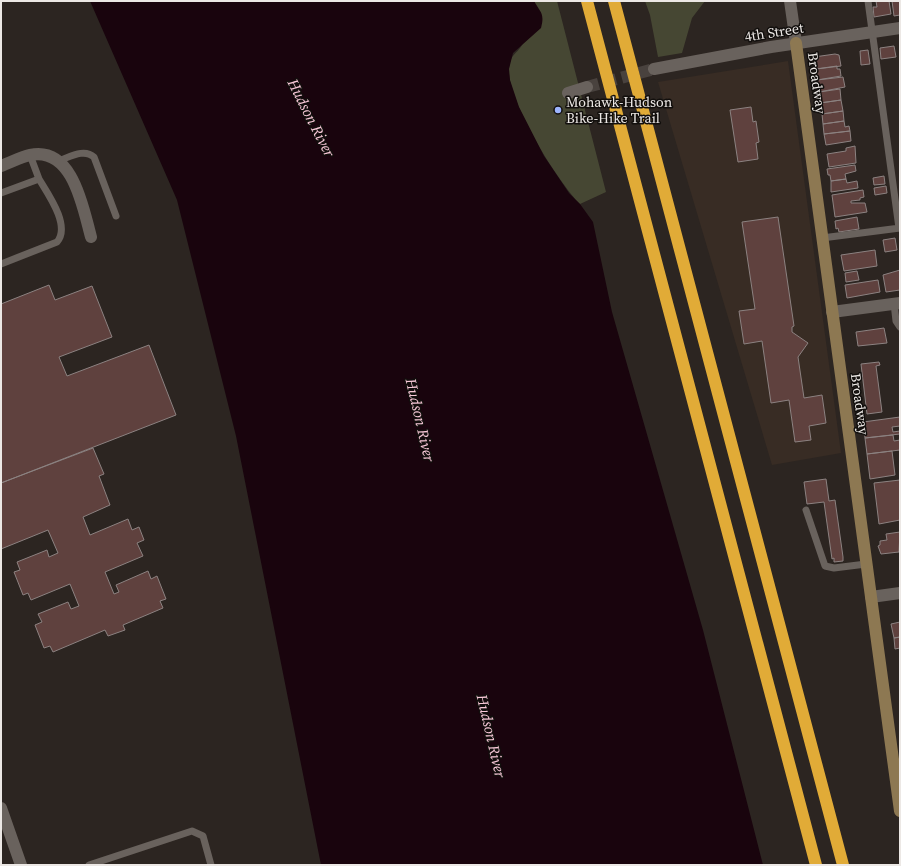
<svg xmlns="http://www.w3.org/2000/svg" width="901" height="866" viewBox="0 0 901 866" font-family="'Source Serif 4',serif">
<rect width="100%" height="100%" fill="#2c2521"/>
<!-- built -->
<path fill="#382c24" d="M788 61 841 453 772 465 658 82Z"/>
<!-- green -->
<path fill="#464733" d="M534 1H557L606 192 580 204C558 182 506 99 509 68 511 53 516 55 522 45 529 33 531 16 535 4Z
M645 1H705L692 18 682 53 658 57 650 15Z"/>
<!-- water -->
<path fill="#19040d" d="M90 1H534C540 12 545 13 541 28L513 53 509 69 510 80 519 107 544 156 569 193 580 204 593 222 612 312 703 630 763 865H321L236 436 177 200Z"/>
<!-- building -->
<path fill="#5f413e" stroke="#8c8281" d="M876 1H889L891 14 874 17 873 7H877Z
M892 1H900V15L894 16Z
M894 46 896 57 881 59 880 48Z
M868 50 870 64 861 65 860 51Z
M835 54 839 55 841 66 816 69 814 57Z
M837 66V69H840L841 76 817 80 816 69Z
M843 77 845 87 819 92 817 80Z
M840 89 841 100 820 103 819 92Z
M841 100 843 111 822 114 820 103Z
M751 107 753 122 756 121 759 142 756 143 758 159 738 162 730 110Z
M843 111 844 121 823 124 822 114Z
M844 121 845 127 849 126 850 131 824 134 823 124Z
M850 131 851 141 826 145 824 134Z
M855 146 856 163 829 167 827 154 846 151V148Z
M855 165 856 171 845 174 846 179 831 181 830 175H828L827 169Z
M884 176 885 184 874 185 873 178Z
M846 179 847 183 857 181 858 188 831 192V181Z
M886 186 887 193 875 195 874 188Z
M863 190 864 197 860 198V200L851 201V203H865L867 212 835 217 832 195Z
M778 217 794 326 792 327V332L808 343 798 357 804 398 822 395 826 423 809 426 811 440 795 442 789 400 771 403 762 341 744 344 739 311 755 309 742 222Z
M857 217 859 229 839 232 838 228 836 229 835 221Z
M895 238 897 250 885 252 883 240Z
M875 250 877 266 844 271 841 255Z
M900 270V290L886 292 883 275Z
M857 271 859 280 846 282 845 273Z
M878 280 880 292 847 298 845 285Z
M49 285 55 300 92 286 112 337 59 357 67 376 149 345 176 415 1 483V304Z
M884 328 887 343 858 346 856 332Z
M879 362 880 365 876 366 882 412 867 414 861 364Z
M900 417V426L892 427 893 432 900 431V434L865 438 863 422Z
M893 435 894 441 900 440V450L867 454 865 438Z
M93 448 104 474 99 476 110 505 83 517 90 535 128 519 132 530 139 527 144 540 137 543 143 556 105 572 114 594 119 592 116 585 148 571 151 579 157 576 166 599 160 601 163 608 123 625 125 630 108 636 105 630 53 652 50 646 44 648 35 625 42 622 38 614 68 602 71 609 79 606 70 584 31 600 28 593 23 595 14 572 20 570 17 562 47 550 49 557 58 553 48 530 1 549V483Z
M892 451 895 475 870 479 867 454Z
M826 479 829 501 835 500 843 557V561L834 562V558L832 559 824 502 807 504 804 482Z
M900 480V520L879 524 874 483Z
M900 532 899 552 881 554 878 546 880 545V541L887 540 886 534Z
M900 622V637L894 638 891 624Z
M900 637V648L895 649 894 638Z"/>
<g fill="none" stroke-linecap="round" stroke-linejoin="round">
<!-- street-tunnel -->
<path stroke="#49423e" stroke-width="12" stroke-dasharray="12 6" stroke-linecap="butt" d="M587 87 654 69"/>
<!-- lane -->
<path stroke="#69625d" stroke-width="7" d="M868 1 899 228
M58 161C70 157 84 148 94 157L116 216
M1 193 39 179 30 155
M822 238 900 228
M1 264 57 242C71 226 48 194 39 179
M894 303 896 321 900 327
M806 510 825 566 834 568 866 564
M89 865 192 831 203 836 211 865"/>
<!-- street -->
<path stroke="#69625d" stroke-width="12" d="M790 1 796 43
M654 69 771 47 900 28
M568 93 587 87
M1 166C10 163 20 157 30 155 73 146 83 208 91 237
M832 312 900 303
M871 597 900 593
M1 808 21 865"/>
<!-- secondary -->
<path stroke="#8d7852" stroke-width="12" d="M796 43 900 811"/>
<!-- highway -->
<path stroke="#e1ab37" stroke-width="12" d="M587 1 816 865
M614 1 843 865"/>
</g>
<!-- markers -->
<circle fill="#9cb4fd" stroke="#120f0d" stroke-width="1.5" cx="558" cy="110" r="4"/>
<g text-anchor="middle" stroke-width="3" stroke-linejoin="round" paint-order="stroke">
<!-- street labels -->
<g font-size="14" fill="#ece8e5" stroke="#120f0d">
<text transform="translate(774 32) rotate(-9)" y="5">4th Street</text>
<text transform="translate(817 83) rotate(82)" y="5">Broadway</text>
<text transform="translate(860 404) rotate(82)" y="5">Broadway</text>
</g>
<!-- poi labels -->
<g font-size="14" fill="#ece8e5" stroke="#120f0d" text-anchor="start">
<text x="566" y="107">Mohawk-Hudson<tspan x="566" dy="16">Bike-Hike Trail</tspan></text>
</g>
<!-- water labels -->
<g font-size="15" font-style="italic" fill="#f8c8d8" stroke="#120f0d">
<text transform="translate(311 118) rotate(63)" y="5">Hudson River</text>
<text transform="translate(420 420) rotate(77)" y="5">Hudson River</text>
<text transform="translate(491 736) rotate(77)" y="5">Hudson River</text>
</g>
</g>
<!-- border -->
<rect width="901" height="866" fill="none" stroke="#ece8e5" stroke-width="4"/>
</svg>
